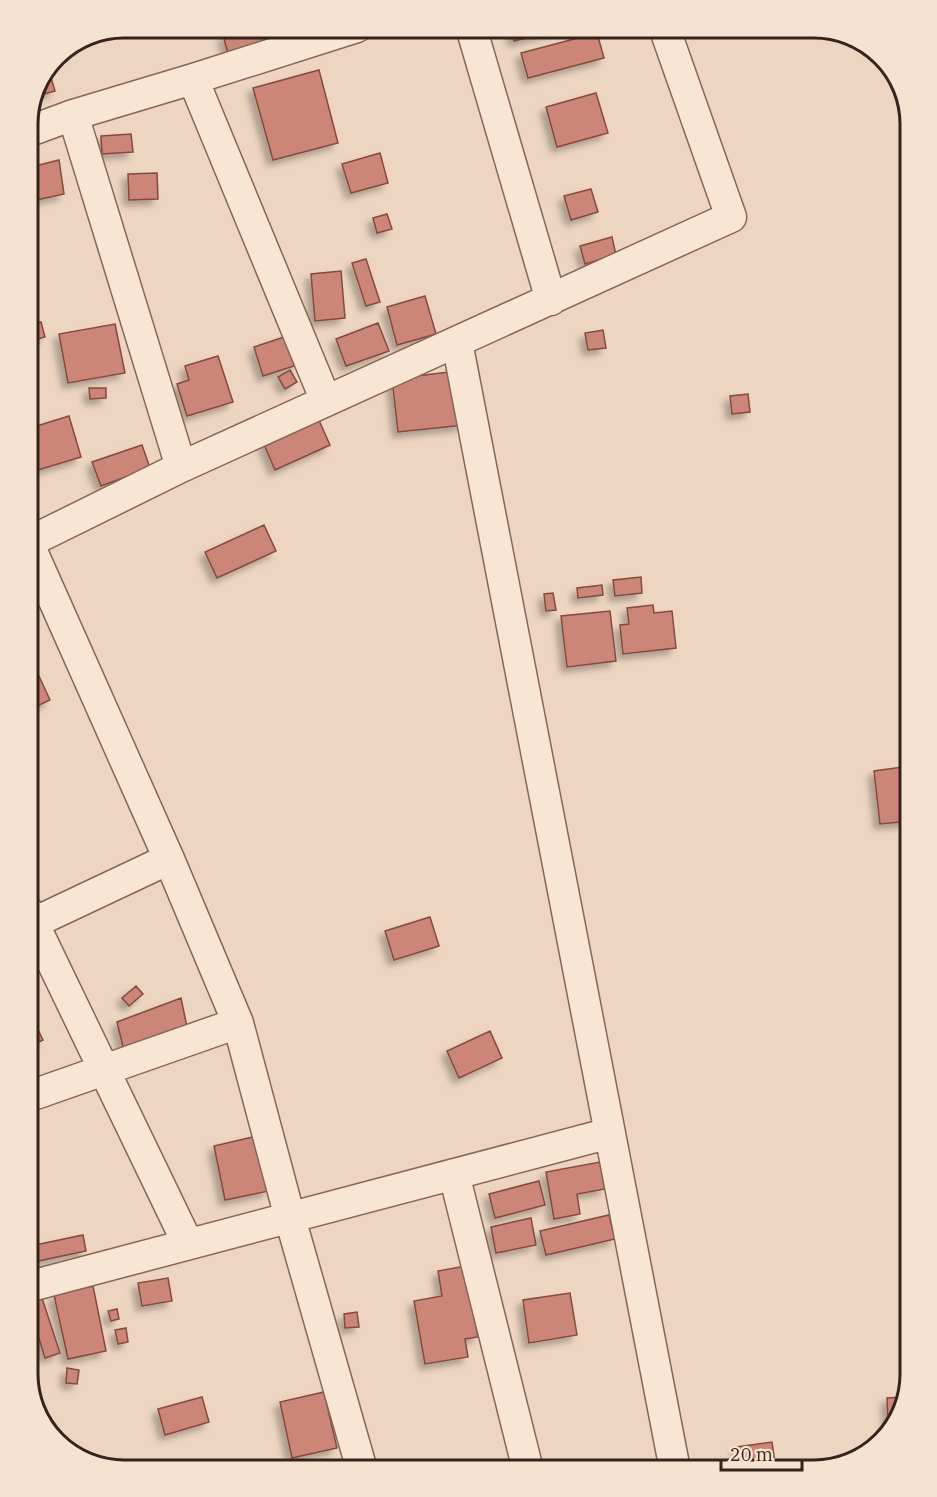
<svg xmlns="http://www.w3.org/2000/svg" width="937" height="1497" viewBox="0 0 937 1497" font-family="'IBM Plex Serif',serif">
<defs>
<filter id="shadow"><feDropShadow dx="-5.5" dy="5.5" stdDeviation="3" flood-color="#0004"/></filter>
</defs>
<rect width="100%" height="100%" fill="#edd5c1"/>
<!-- building -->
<path fill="#cb8678" stroke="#854a3f" stroke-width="1.5" filter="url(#shadow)" d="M260 27H283L286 41 228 54 223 35Z
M510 27H570L514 41Z
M597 33 604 58 528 78 521 53Z
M319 70 338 143 273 160 253 88Z
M49 71 55 91 37 96Z
M596 93 608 133 557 147 546 107Z
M131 134 133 152 102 154 101 136Z
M380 153 388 183 351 193 342 164Z
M59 160 64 194 27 202V168Z
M157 173 158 199 129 200 128 174Z
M591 189 598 212 571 220 564 196Z
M387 214 392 229 377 233 373 218Z
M612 237 616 255 585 264 580 246Z
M366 259 380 302 366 306 352 263Z
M341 271 345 318 315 321 311 274Z
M425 296 436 334 397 345 387 307Z
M41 322 45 337 27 342V325Z
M378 323 389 351 346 366 336 339Z
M115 324 125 373 68 383 59 334Z
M603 330 606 348 588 350 585 333Z
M287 336 297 365 263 376 254 347Z
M218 356 233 402 187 416 177 384 189 380 185 366Z
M290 370 297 382 285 389 278 377Z
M457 371 464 425 398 432 392 379Z
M89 388H106V398L90 399Z
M748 394 750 412 732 414 730 396Z
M69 416 81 457 28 473 27 429Z
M318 418 330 445 275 470 263 442Z
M142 445 150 468 101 486 92 462Z
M264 525 276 551 217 578 205 552Z
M641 577 642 593 615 596 613 580Z
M602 585 603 595 578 598 577 588Z
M553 593 556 610 546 611 544 594Z
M653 605 654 613 672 611 676 648 623 654 620 625 629 624 627 608Z
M610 611 616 661 567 667 561 616Z
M38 674 50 700 27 711V680Z
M910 766V821L880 824 874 771Z
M430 917 439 946 394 960 385 931Z
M136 986 143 994 129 1006 122 998Z
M181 998 187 1027 124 1051 117 1022Z
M27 1006 43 1040 27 1047Z
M490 1031 502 1058 459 1078 447 1051Z
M257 1136 269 1191 225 1200 214 1146Z
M600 1162 605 1189 577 1194 580 1214 554 1219 546 1172Z
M539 1181 545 1205 495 1218 489 1194Z
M609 1215 615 1239 546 1255 540 1231Z
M531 1218 536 1245 496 1253 491 1227Z
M83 1235 86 1251 38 1261 35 1245Z
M465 1266 478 1337 465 1339 468 1357 425 1364 414 1301 442 1296 438 1271Z
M168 1278 172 1301 142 1306 138 1283Z
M93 1286 106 1351 68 1359 54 1295Z
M570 1293 577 1335 529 1343 523 1300Z
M41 1295 60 1353 45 1358 27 1300Z
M117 1309 119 1319 111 1321 108 1311Z
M357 1312 359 1327 345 1328 344 1314Z
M126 1328 128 1342 118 1344 115 1330Z
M67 1368 79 1370 77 1384 66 1383Z
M324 1392 337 1448 292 1458 280 1402Z
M202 1397 209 1422 165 1435 158 1409Z
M904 1397 897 1422H888L887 1398Z
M772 1442 776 1470H740L737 1447Z"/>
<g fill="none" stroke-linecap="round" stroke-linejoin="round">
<defs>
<path id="minor" d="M471 27 551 300
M193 79 326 401
M73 115 181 467
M27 132 73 115 193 79 357 27
M457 342 675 1470
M27 540 169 859 238 1023 290 1218 362 1470
M27 543 181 467 731 217 664 27
M27 910 188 1244
M27 926 169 859
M27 1097 238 1023
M454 1174 528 1470
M27 1287 610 1133"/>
</defs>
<!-- minor casing -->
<use href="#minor" stroke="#876659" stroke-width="33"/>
<!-- minor -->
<use href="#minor" stroke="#f8e5d4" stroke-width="30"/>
</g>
<!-- crop -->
<path d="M0 0H937V1497H0ZM124 38H814A86 86 0 0 1 900 124V1374A86 86 0 0 1 814 1460H124A86 86 0 0 1 38 1374V124A86 86 0 0 1 124 38Z" fill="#f5e2d1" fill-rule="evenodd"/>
<path fill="none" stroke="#36231d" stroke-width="3" d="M124 38H814A86 86 0 0 1 900 124V1374A86 86 0 0 1 814 1460H124A86 86 0 0 1 38 1374V124A86 86 0 0 1 124 38Z"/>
<!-- scale -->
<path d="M721 1461v9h81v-9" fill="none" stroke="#36231d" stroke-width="3"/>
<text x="730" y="1461" font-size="18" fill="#36231d" stroke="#f5e2d1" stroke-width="4.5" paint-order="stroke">20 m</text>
</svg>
